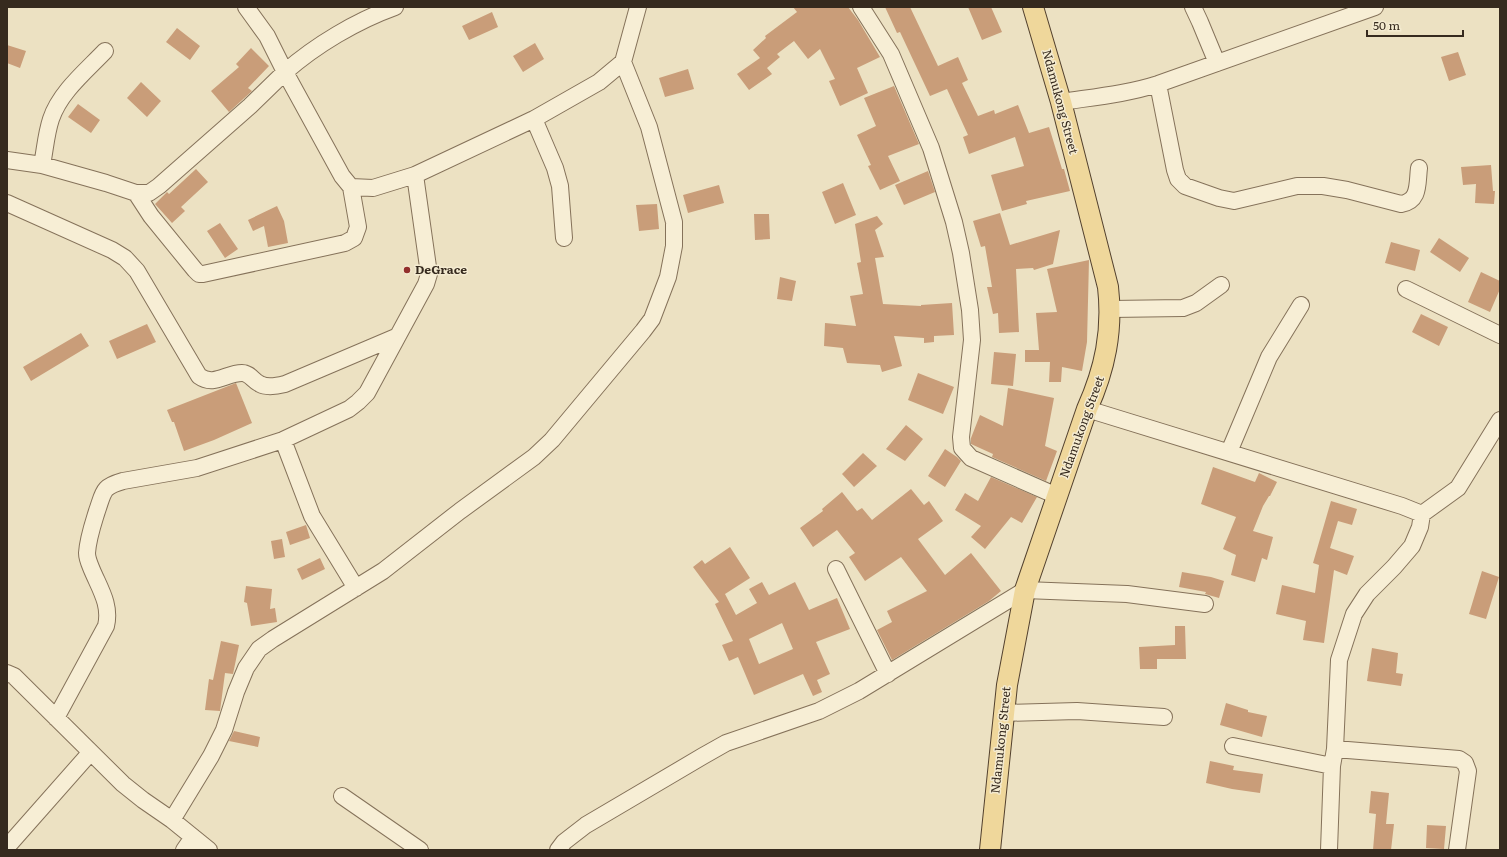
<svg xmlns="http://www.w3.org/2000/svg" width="1507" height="857" viewBox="0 0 1507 857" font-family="Literata,serif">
<rect width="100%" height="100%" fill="#ece1c2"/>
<!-- building -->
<path fill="#c99d79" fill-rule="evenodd" d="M793 7H848L858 20 880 57 857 68 868 93 840 106 829 81 835 79 820 49 808 59 794 41 777 54 780 57 767 68 772 74 749 90 737 74 760 58 753 50 766 38 765 36 797 12Z
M885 7H910L938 66 958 57 968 80 962 83 978 116 994 110 995 114 1018 105 1029 133 1049 127 1062 169H1064L1070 191 1026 201 1027 204 1002 211 991 175 1024 166 1015 137 969 154 963 137 968 135 947 89 930 96 900 32 897 33Z
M968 7H991L1002 32 982 40Z
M492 12 498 27 469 40 462 26Z
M177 28 200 46 190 60 166 42Z
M535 43 544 59 523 72 513 56Z
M7 45 26 51 20 68 7 63Z
M251 48 269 66 248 88 252 91 229 112 211 91 239 67 236 64Z
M1458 52 1466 75 1449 81 1441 57Z
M688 69 694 89 665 97 659 78Z
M141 82 161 101 147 117 127 98Z
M894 86 919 144 888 156 900 181 880 190 868 166 871 165 857 135 876 126 864 98Z
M78 104 100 120 91 133 68 117Z
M1491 165 1493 191H1495L1494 204 1475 203 1476 184 1463 185 1461 167Z
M196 169 208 182 181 207 185 211 172 223 155 204 167 192 169 194Z
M928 171 935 192 904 205 895 185Z
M843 183 856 215 835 224 822 192Z
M719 185 724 203 688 213 683 195Z
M657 204 659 229 639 231 636 205Z
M277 206 284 221 288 243 268 247 264 226 253 231 248 220Z
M1000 213 1010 245 1060 230 1053 264 1034 270 1033 268 1016 269 1019 332 999 333 998 313 993 314 987 287H992L985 246 981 247 973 221Z
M754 214H769L770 239 755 240Z
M877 216 883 224 875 230 884 257 875 258 883 304 921 306V305L952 303 954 335 934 336V342L924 343V338L894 336 902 366 882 372 880 365 847 363 843 348 824 346 825 323 856 326 850 296 863 294 857 263 861 262 855 224Z
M220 223 238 249 225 258 207 231Z
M1439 238 1469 258 1460 272 1430 252Z
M1391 242 1420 250 1415 271 1385 263Z
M1089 260 1087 342 1082 371 1062 367 1061 382H1049L1050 362H1025V350H1039L1036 313 1057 312 1047 269Z
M1481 272 1500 281V289L1490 312 1468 302Z
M780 277 796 281 792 301 777 299Z
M1421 314 1448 327 1439 346 1412 332Z
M147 324 156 342 117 359 109 341Z
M81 333 89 346 31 381 23 367Z
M994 352 1016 354 1013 386 991 384Z
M918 373 954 387 943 414 908 400Z
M236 383 252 423 214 440 184 451 174 422H172L167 410Z
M1008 388 1054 398 1045 446 1057 451 1046 481 992 457 993 454 971 444V438L980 415 1003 426Z
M906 425 923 439 905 461 886 449Z
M945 449 957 457 961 461 945 487 928 476Z
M863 453 877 466 854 487 842 474Z
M1213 467 1255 482 1259 473 1277 482 1270 496H1269L1263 506 1253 531 1273 537 1267 560 1262 558 1255 582 1231 575 1236 555 1223 549 1236 517 1201 504Z
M991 477 1037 497 1022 523 1011 517 985 549 971 537 981 526 955 510 965 493 978 501Z
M911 489 924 505 929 501 943 521 918 539 945 575 971 553 1001 591 989 601 892 660 877 630 892 622 887 611 927 591 901 557 865 581 849 557 855 553 837 530 813 547 800 528 823 511 822 509 842 492 857 511 862 508 872 520Z
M1331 501 1357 509 1352 525 1338 521 1330 548 1354 556 1347 575 1334 570 1324 643 1303 640 1306 621 1276 614 1282 585 1315 593 1319 565 1313 563Z
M306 525 310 538 290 545 286 532Z
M282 539 285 557 274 559 271 541Z
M730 547 750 578 725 594 736 615 757 603 749 589 762 582 769 595 795 582 809 610 837 598 850 629 816 642 830 674 817 680 822 692 813 696 803 674 754 695 738 657 729 661 722 645 733 641 715 604 719 602 693 567 702 560 705 564ZM782 623 793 649 759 664 749 639Z
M320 558 325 569 302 580 297 569Z
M1482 571 1499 577 1486 619 1469 614Z
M1182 572 1211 577 1224 581 1219 598 1205 594 1206 592 1179 587Z
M246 586 272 589 270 609 275 608 277 622 251 626 247 603 244 602Z
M1175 626H1185L1186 659H1157V669H1140L1139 647 1175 645Z
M221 641 239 645 233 674 225 673 220 711 205 710 209 679 213 680Z
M1372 648 1398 653 1396 673 1403 674 1401 686 1367 681Z
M1226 703 1248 710V712L1267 716 1262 737 1220 725Z
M234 731 260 737 258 747 229 741Z
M1210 761 1234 766 1233 770 1263 774 1260 793 1232 789 1206 783Z
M1371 791 1389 793 1386 824H1394L1391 850H1373L1376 814 1369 813Z
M1427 825 1446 826 1444 849 1426 848Z"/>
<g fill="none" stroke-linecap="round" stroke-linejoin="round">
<defs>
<path id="minor" d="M246 7 267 36 285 72C316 45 356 21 395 7
M861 7 891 54 931 148 954 222 961 253 970 310 972 340 961 437 962 448 971 458 1057 496
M1193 7 1200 22 1217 63
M1158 84 1175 170 1178 179 1185 186 1219 198 1234 201 1297 186H1323L1347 190 1401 204C1420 201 1417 184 1419 168
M1061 102C1094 97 1127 94 1158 84L1375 7
M534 119 555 168 560 186 564 238
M7 160 42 165 106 183 136 193H149L159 186 250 106 285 72 342 176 351 187 373 188 415 175 534 119 599 82 623 62 638 7
M42 165C45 150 46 134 51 119 60 92 86 71 105 51
M136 193 151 216 195 270 199 274H203L345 243 354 238 358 227 351 187
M7 203 112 250 125 258 137 271 199 376C214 387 226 373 242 373 250 373 253 381 260 384 267 388 277 386 285 384L398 336
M1406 289 1500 335
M1111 309 1183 308 1196 303 1221 285
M1087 409 1402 506 1422 514 1458 488 1500 420
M283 440 312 516 356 588
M1229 452 1269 357 1301 305
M836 569 888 674
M7 673 14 676 123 784 143 800 172 820 209 850
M1003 713 1077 711 1164 717
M56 718 106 626C111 605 100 589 92 570 90 565 87 559 87 553 88 538 93 524 97 511 104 491 102 487 123 481L197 468 283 440 349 409 358 402 367 393 426 284 429 274 415 175
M1233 746 1332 766
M1335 749 1459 759 1465 763 1468 771 1457 850
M342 796 420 850
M172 820 211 756 224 730 236 692 246 668 259 649 273 639 383 571 460 511 534 457 552 440 643 331 652 319 668 277 674 246V222L649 127 623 62
M7 847 90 753
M184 850 193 837
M558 850 564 842 586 825 703 756 726 743 819 711 859 691 1025 590 1127 594 1205 604
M1329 850 1332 766 1335 749 1339 660 1354 614 1367 594 1394 567 1412 546 1420 527 1422 514"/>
<path id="major" d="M990 850 1007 685 1025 590 1087 409C1105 369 1113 331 1108 287L1061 102 1033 7"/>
</defs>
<!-- minor casing -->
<use href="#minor" stroke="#85725a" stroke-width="18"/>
<!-- major casing -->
<use href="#major" stroke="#53412e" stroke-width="22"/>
<!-- minor -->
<use href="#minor" stroke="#f7eed5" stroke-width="16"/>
<!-- major -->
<use href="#major" stroke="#efd79b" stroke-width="20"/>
</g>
<!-- markers -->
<circle fill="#922f2c" stroke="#f4ebd1" stroke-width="1.5" cx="407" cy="270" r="4"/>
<g text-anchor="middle" stroke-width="3" stroke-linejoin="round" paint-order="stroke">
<!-- street labels -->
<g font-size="12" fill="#362a1e" stroke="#f4ebd1">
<text transform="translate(1060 102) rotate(75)" y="4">Ndamukong Street</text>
<text transform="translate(1082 427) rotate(-70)" y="4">Ndamukong Street</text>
<text transform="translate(1001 740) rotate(-84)" y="4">Ndamukong Street</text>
</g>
<!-- poi labels -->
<g font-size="12" font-weight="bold" fill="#362a1e" stroke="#f4ebd1" text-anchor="start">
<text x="415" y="274">DeGrace</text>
</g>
</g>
<!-- border -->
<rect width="1507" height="857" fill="none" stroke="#362a1e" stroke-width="16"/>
<!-- scale -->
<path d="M1367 30v6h96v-6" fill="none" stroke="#362a1e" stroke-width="2"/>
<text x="1373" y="30" font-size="12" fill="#362a1e" stroke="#f4ebd1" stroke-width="3" paint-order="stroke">50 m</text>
</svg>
